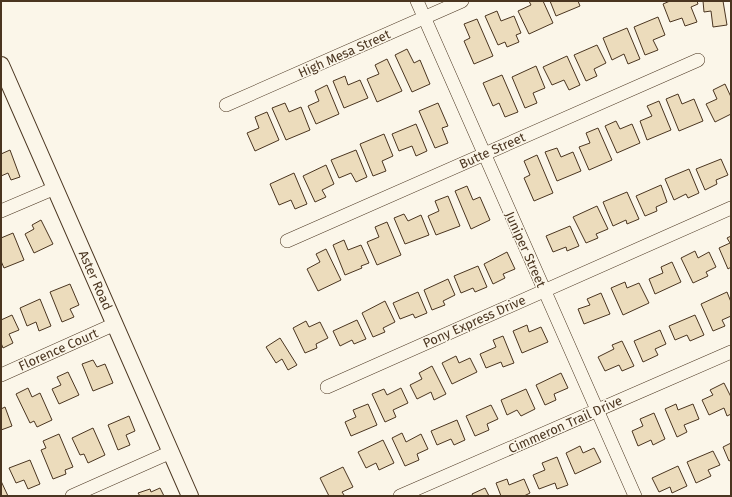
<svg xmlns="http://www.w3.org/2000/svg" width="732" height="497" viewBox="0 0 732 497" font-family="'Fira Sans',sans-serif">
<rect width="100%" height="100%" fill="#fbf6e9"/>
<!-- building -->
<path fill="#ecdcbc" stroke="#4a3520" d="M529 1H543L553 23 529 34 518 11 531 5Z
M550 1H578L580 6 556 16Z
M670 1H697L698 4 691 7 697 22 685 26 682 18 670 22 663 4Z
M703 1H723L727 25 713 27 711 11 704 12Z
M497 11 501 21 514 16 521 33 516 35 519 42 507 47 505 42 498 45 485 16Z
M658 17 665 35 653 40 658 50 645 55 634 27Z
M477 19 493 56 474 64 464 41 470 38 464 24Z
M627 28 640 59 628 64 624 54 612 60 603 38Z
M597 45 606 63 594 69 597 76 586 81 574 55Z
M407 49 414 63 420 60 430 84 412 92 395 55Z
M567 56 580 85 569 90 564 80 552 85 543 67Z
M387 59 402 91 377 102 367 79 379 74 375 65Z
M536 66 545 88 533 93 537 103 525 108 512 77Z
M502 75 518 112 505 117 499 103 493 106 483 83Z
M345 76 348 85 360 80 368 98 344 108 333 81Z
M725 84 731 97V114L715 122 706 104 717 99 713 90Z
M327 85 339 114 316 124 308 106 319 101 315 91Z
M678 94 682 104 694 99 703 121 679 131 666 99Z
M659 101 671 130 647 140 640 121 652 116 647 106Z
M285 103 289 112 301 107 310 130 286 140 272 108Z
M438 103 448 126 442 128 448 143 435 148 419 111Z
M267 112 279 140 255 151 247 133 259 128 255 117Z
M616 121 620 129 632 124 640 143 617 153 605 126Z
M416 124 427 151 416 156 412 146 399 151 392 134Z
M598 128 612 160 589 170 579 147 590 143 586 133Z
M384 134 393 156 382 161 386 171 373 176 360 144Z
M557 148 561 157 573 152 581 171 557 181 545 152Z
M10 150 20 177 11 180 8 173 1 176V154Z
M356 150 367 177 356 182 351 173 339 178 331 160Z
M537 155 553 193 534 201 524 178 530 175 524 161Z
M721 159 728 175 716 180 717 184 705 190 696 169Z
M326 165 334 184 322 190 326 197 315 202 303 176Z
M689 169 699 193 688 198 686 194 674 200 665 179Z
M294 173 307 204 295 209 291 200 279 205 270 184Z
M661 185 667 202 656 207 657 211 645 216 636 196Z
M467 186 473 200 480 197 490 220 471 229 455 191Z
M627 192 639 219 627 224 626 220 613 226 603 202Z
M448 196 460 226 436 235 428 216 439 211 435 201Z
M597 206 608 229 596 234 598 238 586 243 573 217Z
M404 214 408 221 421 215 429 235 405 244 394 218Z
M41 220 53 244 34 253 25 234 34 229 32 225Z
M387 222 401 255 377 265 367 242 379 237 375 227Z
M570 226 579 246 567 251 566 247 553 252 546 236Z
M13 233 24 260 4 268 1 261V238Z
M731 236V267L728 269 719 248 730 243 727 238Z
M344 240 348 250 361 245 369 263 361 266 362 268 345 275 333 245Z
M326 249 341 280 318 291 307 269 320 262 316 254Z
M695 251 698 258 709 252 716 267 706 272 708 276 693 283 681 258Z
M507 252 515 269 503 274 505 278 493 284 484 264Z
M672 262 681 282 655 294 649 279 663 273 661 267Z
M478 266 487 287 475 292 473 288 461 293 454 276Z
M448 279 455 295 443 301 445 305 432 310 424 290Z
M625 282 627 288 639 283 649 303 623 315 611 288Z
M70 284 79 305 70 309 74 317 62 322 50 292Z
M418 292 427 313 415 318 413 314 400 319 393 303Z
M727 292 731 302V316L722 320 725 326 713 331 701 304Z
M601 293 610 314 584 324 578 309 590 305 587 299Z
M40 299 51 326 39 331 36 322 27 326 20 308Z
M385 301 395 322 383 328 385 332 373 337 362 313Z
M12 315 19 330 9 334 13 343 3 348 1 343V320Z
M695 315 704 335 690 341 687 335 675 340 669 326Z
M357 320 366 339 354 344 352 340 340 346 333 331Z
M306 321 309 327 320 322 328 338 316 344 317 348 305 353 293 328Z
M527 325 529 332 541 327 548 342 522 353 513 331Z
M660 330 666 344 655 349 658 355 643 362 634 341Z
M503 336 514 363 503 367 501 362 486 368 480 354 496 347 493 340Z
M280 338 297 365 288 370 282 359 276 363 266 347Z
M622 341 634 366 622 371 619 365 605 371 598 357 614 349 612 345Z
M456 356 459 363 470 358 477 372 452 384 442 363Z
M93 360 97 367 105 364 113 383 93 391 82 364Z
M432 366 446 394 434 400 431 392 417 399 410 385 422 379 419 373Z
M68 372 79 395 59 404 52 389 61 385 57 377Z
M561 373 568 388 554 394 556 400 545 405 536 385Z
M724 383 731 397V414L727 416 724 408 709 415 702 400 713 395 710 390Z
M28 388 32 397 40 393 52 420 37 427 34 421 30 423 16 394Z
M401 388 408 403 393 410 396 417 385 422 372 394 384 389 387 395Z
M526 389 535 409 521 416 517 410 507 415 501 400Z
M368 404 377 425 351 436 345 422 356 417 353 410Z
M676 404 678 410 693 404 699 419 684 425 687 432 677 437 665 409Z
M491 405 498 419 487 424 489 430 475 436 466 416Z
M5 407 12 426 1 430V409Z
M654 413 665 439 653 445 651 440 638 446 632 431 643 426 640 419Z
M129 416 135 431 126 435 130 445 118 450 108 425Z
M457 420 465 440 454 445 451 439 437 445 431 431Z
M93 428 105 455 88 463 84 454 80 455 72 438Z
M402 433 406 442 421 434 428 449 417 454 419 460 405 466 392 438Z
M59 434 73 467 65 470 66 474 53 479 41 450 46 448 43 441Z
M383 440 394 463 379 470 376 463 366 468 358 452Z
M731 443V460L729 461 723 447Z
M580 446 583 453 594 448 601 462 575 474 566 453Z
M713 451 720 465 708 470 711 476 696 483 687 462Z
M557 457 568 485 557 489 555 483 539 489 533 475 545 470 542 463Z
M30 460 40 484 28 489 24 480 16 483 9 468Z
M678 466 687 486 672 493 670 487 659 492 652 478Z
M343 467 353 487 342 492 344 495 343 496H329L320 478Z
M507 479 509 485 524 479 530 493 524 496H501L496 483Z
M1 481 8 496H1Z
M160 488 164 496H140L138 493 150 489 151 492Z
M485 488 489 496H473L472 494Z"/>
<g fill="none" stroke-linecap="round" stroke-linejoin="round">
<defs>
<path id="minor" d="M417 1 635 496
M226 105 462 1
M1 211 55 188
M287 241 698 60
M1 375 115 324
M327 387 731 208
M72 496 171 452
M400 496 731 352"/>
<path id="major" d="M1 65 190 496"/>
</defs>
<!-- minor casing -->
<use href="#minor" stroke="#4a3520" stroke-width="14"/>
<!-- major casing -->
<use href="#major" stroke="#4a3520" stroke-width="18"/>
<!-- minor -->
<use href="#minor" stroke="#fbf6e9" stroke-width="13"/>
<!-- major -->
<use href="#major" stroke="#fbf6e9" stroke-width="16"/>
</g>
<g text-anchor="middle" stroke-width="3" stroke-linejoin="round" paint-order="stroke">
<!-- street labels -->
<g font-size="13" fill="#4a3520" stroke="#fbf6e9">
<text transform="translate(344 53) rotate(-24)" y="5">High Mesa Street</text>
<text transform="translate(492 150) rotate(-24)" y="5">Butte Street</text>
<text transform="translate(526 249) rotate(66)" y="5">Juniper Street</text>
<text transform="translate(96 280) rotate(66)" y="5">Aster Road</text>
<text transform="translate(474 321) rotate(-24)" y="5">Pony Express Drive</text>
<text transform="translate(58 349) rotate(-24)" y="5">Florence Court</text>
<text transform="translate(565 424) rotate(-24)" y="5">Cimmeron Trail Drive</text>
</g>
</g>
<!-- border -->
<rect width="732" height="497" fill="none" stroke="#4a3520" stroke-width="4"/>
</svg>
